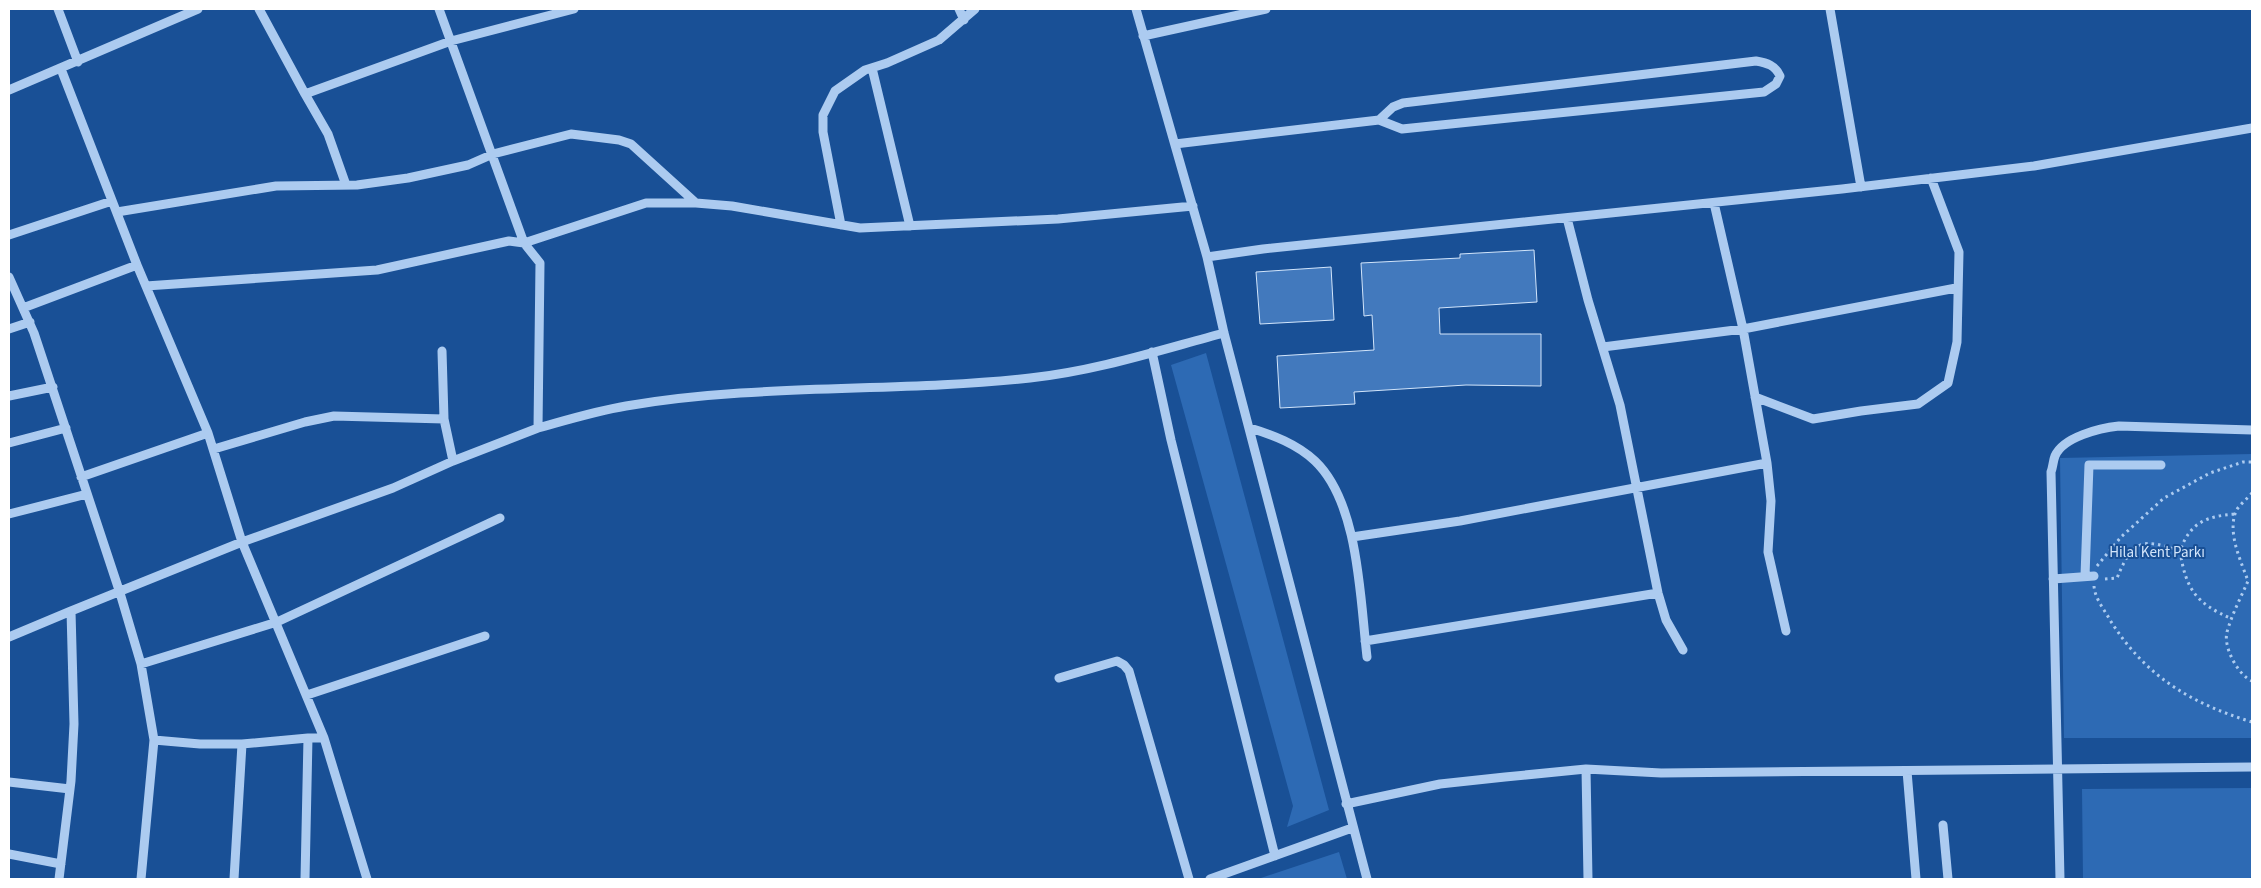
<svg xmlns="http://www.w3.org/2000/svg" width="2261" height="888" viewBox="0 0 2261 888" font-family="'Source Sans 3',sans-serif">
<rect width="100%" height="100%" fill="#195096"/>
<!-- green -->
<path fill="#2d6ab4" d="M1206 353 1329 810 1287 827 1293 806 1171 365Z
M2252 454V738H2064L2060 458Z
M2252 788V874L2250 879H2083L2082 789Z
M1339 852 1347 879H1258Z"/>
<!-- building -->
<path fill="#4279bd" stroke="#d2e5fb" d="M1534 250 1537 302 1439 308 1440 334H1541V386L1466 385 1354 392 1355 404 1280 408 1277 356 1374 350 1372 315 1364 316 1361 263 1460 258V254Z
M1331 267 1334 320 1260 324 1256 272Z"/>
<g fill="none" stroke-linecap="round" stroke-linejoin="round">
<!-- path -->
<path stroke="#accbf0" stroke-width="3" stroke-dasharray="2.5 4" stroke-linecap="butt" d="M2252 493C2248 498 2239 505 2236 511 2227 533 2241 561 2248 581 2241 597 2232 614 2227 632 2223 647 2238 675 2252 681
M2180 551C2186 590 2196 603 2232 619
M2097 566 2121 537 2164 498 2210 473 2243 462H2252
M2105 579 2117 578C2133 539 2142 538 2180 551 2190 522 2207 516 2236 514
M2094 586C2095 599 2104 609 2110 620 2145 676 2190 703 2252 722"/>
<!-- minor -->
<path stroke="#accbf0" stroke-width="9" d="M58 9 78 62
M259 9 305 94
M439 9 524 243 540 263 538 428C567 420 596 411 626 406 759 383 896 393 1030 378 1096 371 1160 350 1224 333
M959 9 964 20
M1136 9 1207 257 1224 333 1367 879
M1830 9 1861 187
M1143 36 1266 9
M872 68 910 226
M9 90 198 9
M1175 144 1379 120 1402 129 1764 92 1776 84 1780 76C1775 65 1767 63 1756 61L1403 103 1393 107 1379 120
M346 185 328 134 305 94 451 41 574 9
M1714 203 1743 329 1767 463 1771 501 1768 552 1786 631
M117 212 276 186 357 185 408 178 468 165 493 154 571 134 619 140 631 144 696 203
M1567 218 1588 300 1620 405 1658 593 1666 620 1683 650
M841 225 823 132V115L835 91 865 70 887 63 939 40 975 9
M9 235 112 201
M1207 257 1263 249 1842 189 2034 166 2252 128
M9 277 34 333 120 593 141 664 277 622 500 518
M146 286 377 270 509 241 524 243 646 203H696L732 206 860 228 1058 219 1193 206
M23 308 137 265 61 69
M9 329 30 322
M1603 347 1743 329 1956 288
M442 351 444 419
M1152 352 1171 440 1275 856
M9 396 53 387
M1755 397 1813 419 1861 411 1918 404 1948 383 1957 342 1959 252 1931 178
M1250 428C1273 435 1297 444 1315 461 1359 503 1360 598 1367 657
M208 433 242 542 393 488 453 461 538 428
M9 443 66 428
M214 449 305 422 334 416 444 419 453 461
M81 477 208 433 137 265
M9 514 87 494
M1352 537 1460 521 1767 463
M2085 576 2089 465H2161
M2053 579 2094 576
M71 611 242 542 324 738 367 879
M9 637 71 611 74 724 71 781 59 879
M1365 641 1658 593
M141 664 154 740
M1059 678 1117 661 1124 665 1129 671 1189 879
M307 695 485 636
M1586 769 1588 879
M1907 771 1916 879
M9 782 70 789
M1346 804 1440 784 1505 777 1586 769 1661 773 2252 767
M1943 825 1948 879
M9 854 61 864
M141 879 154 740 200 744H242
M234 879 242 744 308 738H324
M305 879 308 738
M1210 879 1352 828
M2060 879 2051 472C2053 467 2053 461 2055 456 2063 437 2100 428 2119 426L2252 430"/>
</g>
<g text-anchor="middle" stroke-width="4" stroke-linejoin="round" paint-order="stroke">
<!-- park labels -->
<g font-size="15" fill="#d2e5fb" stroke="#195096">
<text x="2157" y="557">Hilal Kent Parkı</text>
</g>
</g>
<!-- border -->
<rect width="2261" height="888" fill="none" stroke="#ffffff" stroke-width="20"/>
</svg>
